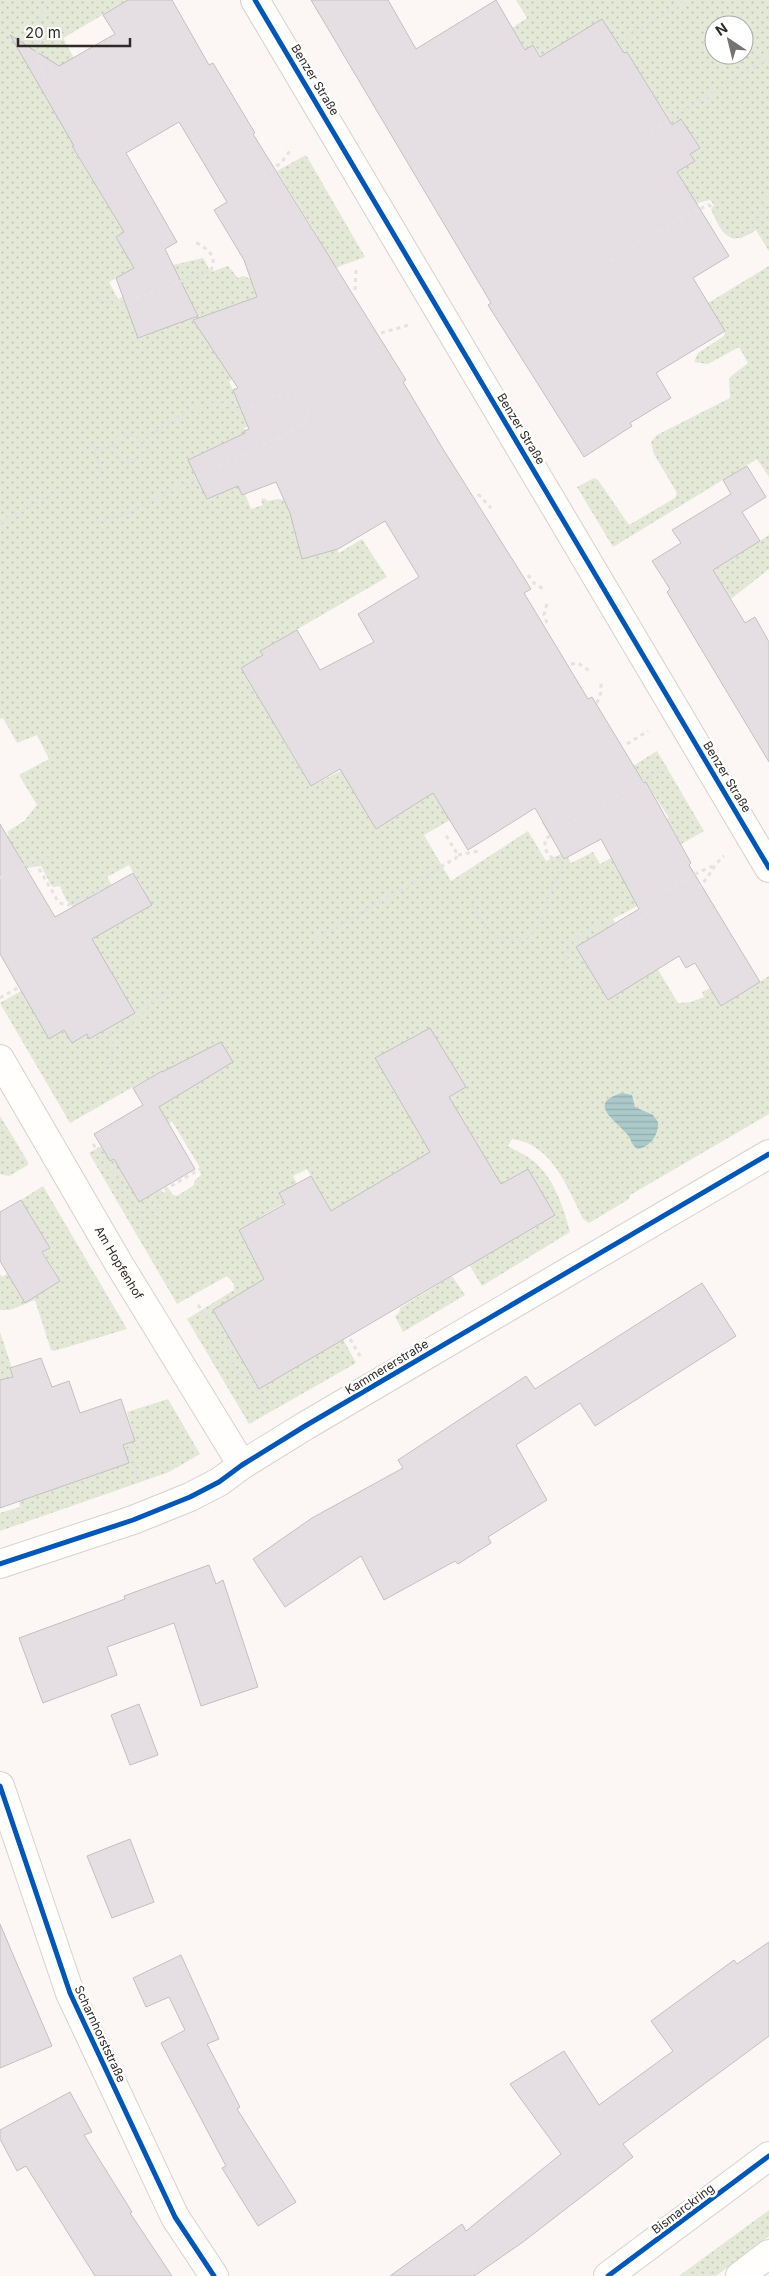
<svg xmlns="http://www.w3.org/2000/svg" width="769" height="2276" viewBox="0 0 769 2276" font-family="Inter,sans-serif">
<defs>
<pattern id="grass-dots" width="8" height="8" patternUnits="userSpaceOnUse" patternTransform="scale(1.25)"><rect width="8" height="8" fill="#e3e8d7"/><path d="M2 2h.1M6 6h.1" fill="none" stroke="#c3c7b9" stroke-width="1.8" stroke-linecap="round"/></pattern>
<pattern id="water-rules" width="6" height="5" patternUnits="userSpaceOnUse" patternTransform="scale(1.25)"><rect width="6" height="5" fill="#abc9c9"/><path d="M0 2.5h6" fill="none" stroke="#93adad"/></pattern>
</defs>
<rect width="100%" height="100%" fill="#fcf6f4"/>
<!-- grass -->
<path fill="url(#grass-dots)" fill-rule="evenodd" d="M0 0H128L63 38 74 58 51 71 74 145 72 147 124 232 116 237 133 266 137 267 109 282 118 299 147 285 173 265 203 258 211 272 228 266 238 278 243 276 251 279 257 297 196 319 209 344 225 333 264 369 229 381 248 426 244 428 253 453 245 494 251 509 263 505 261 500 264 498 268 501 278 499 284 500 292 516 322 525 339 553 362 539 387 577 260 651 263 655 241 668 258 697 279 684 312 726 284 742 311 786 362 760 366 813 376 829 405 811 423 778 450 820 424 835 451 881 528 831 546 861 561 854 564 860 568 857 571 863 593 852 600 864 611 858 628 888 641 904 613 919 614 924 657 968 678 1003 691 1002 704 997 702 992 710 988 721 1006 769 976V1114L630 1195 629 1199 589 1223 583 1219C568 1188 552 1144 512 1139L508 1146C516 1151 525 1154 532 1160 553 1175 564 1208 570 1232L482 1286 435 1208 341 1228 307 1169 293 1176 297 1184 279 1194 284 1203 239 1230 266 1279 274 1275 322 1352 343 1339 356 1363 249 1424 187 1319 234 1290V1284L227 1276 177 1304 89 1153 101 1146 110 1161 114 1159 139 1202 161 1190 164 1193 169 1189 173 1195 177 1196 194 1185V1181L201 1175 199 1166 172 1121 169 1124 159 1107 176 1096 161 1071 70 1123 0 1003 21 991 64 1030 72 1042 87 1034 90 1039 134 1013 78 947 139 912 130 897 143 889 129 865 107 877 122 902 73 907 66 900 60 886 53 887 51 885 41 866 26 868 0 841 9 835 7 832 24 821 37 805 19 775 49 759 37 735 17 743 3 718 0 719ZM153 298 164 328 139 338 127 308Z
M516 0H769V251L756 230C730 248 721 234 711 209L714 205 710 200 701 202 666 223 646 191 695 161 690 154 699 148 681 119 672 124 627 52 609 63 571 109 534 45 526 50 512 28 527 18ZM714 25H744V55H714Z
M306 155 365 257 310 277 282 259 318 237 277 171Z
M769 266V477L757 459 613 547 577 487 594 478 598 480 629 525 675 498 677 493 654 454 651 442 657 435 730 398 729 378 748 363 739 347 708 364 694 362 698 353 724 336 725 331 708 303Z
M769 535V569L731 599 713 570Z
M657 751 704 831 681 844 667 819 669 818 646 782 551 837 542 823Z
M0 1116 28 1162V1165L9 1176 0 1174Z
M43 1186 127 1329 54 1351 51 1350 35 1300 10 1310H0V1274L2 1277 7 1274 25 1302 60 1281 43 1252 50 1248 21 1200Z
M452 1276 465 1295 403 1332 395 1316 399 1313 400 1308Z
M0 1332 12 1368 10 1369 13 1377 0 1380Z
M32 1394 64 1486 129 1463 123 1445 135 1441 127 1412 168 1399 200 1454 169 1472 0 1531V1513L20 1507 18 1498Z
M769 2210V2236L716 2276H679Z"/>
<!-- water -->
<path fill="url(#water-rules)" d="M622 1093 632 1095 635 1107 653 1115 658 1122C659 1135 650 1147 638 1149 631 1146 632 1139 627 1134 614 1119 587 1103 622 1093Z"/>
<!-- building -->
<path fill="#e5dfe4" stroke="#c3c0c1" d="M128 0H172L209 65 213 63 255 133 253 134 406 380 403 382 443 449 531 589 524 593 588 699 592 697 644 783 646 782 691 863 689 865 760 982 721 1006 695 963 686 968 679 956 608 1000 576 947 639 909 601 839 564 859 535 808 468 850 433 793 376 829 340 769 311 786 241 668 263 655 260 651 297 630 320 670 374 642 358 614 419 577 385 521 338 549 302 559 290 513 276 482 242 495 238 486 207 499 188 460 245 433 244 431 249 429 233 390 238 388 193 320 257 297 244 260 214 210 227 202 179 122 126 153 177 242 165 249 198 316 138 338 116 278 134 268 116 237 124 232 72 146H74L10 35 59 66 115 34 103 15Z
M311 0H388L416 49 496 0 525 50 533 45 540 57 602 19 624 53 627 52 672 125 681 119 700 148 690 154 695 161 677 172 729 256 693 278 725 331 656 373 671 398 630 423 632 426 584 457 488 305 491 303Z
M747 466 766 497 742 512 760 541 713 570 745 623 755 617 769 642V762L667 592 670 589 652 561 681 543 672 530 731 494 723 480Z
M0 824 55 917 133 873 152 905 92 939 135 1013 89 1039 87 1034 72 1043 64 1030 49 1039 0 954Z
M430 1028 466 1087 449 1097 501 1184 528 1169 555 1215 259 1389 213 1310 264 1279 239 1230 285 1204 279 1193 311 1176 331 1211 430 1152 375 1058Z
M221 1042 233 1062 159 1107 195 1169 139 1202 114 1159 110 1161 94 1134 143 1105 133 1088 162 1071V1072Z
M21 1200 50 1248 42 1252 60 1281 25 1303 0 1261V1212Z
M702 1283 736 1336 595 1426 580 1403 516 1445 547 1500 488 1537 491 1543 458 1564 455 1561 384 1600 361 1556 285 1607 253 1559 312 1518 403 1468 398 1460 526 1376 535 1389Z
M41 1358 52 1387 69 1381 80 1413 121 1399 135 1441 123 1445 129 1463 0 1508V1380L13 1377 10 1368Z
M209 1565 216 1584 223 1580 258 1687 201 1706 174 1623 107 1647 117 1675 43 1703 19 1638 125 1599 124 1596Z
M139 1704 158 1755 130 1765 111 1715Z
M130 1839 154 1902 112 1918 87 1856Z
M0 1924 52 2046 0 2068Z
M769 1942V2036L623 2144 633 2157 523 2242 474 2276H390L462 2224 466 2231 561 2154 510 2084 564 2051 599 2105 673 2051 651 2021 734 1960 737 1964Z
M181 1955 219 2039 207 2044 240 2107 237 2109 296 2202 258 2226 222 2168 226 2166 161 2043 185 2030 169 1997 146 2007 133 1978Z
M70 2092 92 2132 84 2135 132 2212 130 2213 172 2276H95L26 2166 17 2171 0 2139V2130Z"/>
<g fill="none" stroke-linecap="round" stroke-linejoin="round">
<defs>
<g id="minor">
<path d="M255 0 769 868"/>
<path id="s1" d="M0 1059 119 1264 242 1465"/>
<path d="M0 1564 133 1520 190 1497 219 1482 242 1465 305 1426 769 1154"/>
<path d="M0 1786 70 1993 175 2217 214 2276"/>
<path d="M608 2276 769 2156"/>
<path d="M740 2276 769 2254"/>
</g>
</defs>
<!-- minor casing -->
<use href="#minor" stroke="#d7d1cf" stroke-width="30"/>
<!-- path -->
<path stroke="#e4e2e2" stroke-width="3" stroke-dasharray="4 4" stroke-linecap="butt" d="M606 50 687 0
M45 76 38 56 35 28 48 0
M651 132 769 57
M263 175 281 163 292 148
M604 265 687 215 708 205C721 207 722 254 750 231 760 222 760 207 769 197
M355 290 356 270
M97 300 122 304 211 270C218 256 207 248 195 242
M381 333 409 325
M114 448a14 14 0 1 1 28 0a14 14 0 1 1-28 0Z
M141 441C168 426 196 396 230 406 234 407 237 410 241 411L276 395 295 400
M92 445 102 472V475L95 478
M94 451 113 446
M478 494 491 508
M0 523 56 492
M96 523 128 513 239 456 291 432 303 422 309 410
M528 575 534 583 545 590
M547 623 544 615 547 603
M571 664 578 663 591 672
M597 703 601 692V682
M627 744 648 731
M458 855 479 851
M35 862 59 903 68 905 104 888
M0 878 24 865 53 856
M698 888C709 878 713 865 724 856
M471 904 491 935 516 940 526 937 540 925 550 892 563 866 560 861C549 858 544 852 545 839L669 765
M316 939 456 858 458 855 444 832
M563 968 571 942 588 931 610 922 637 924C646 918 647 906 655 899 670 886 697 872 716 865
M0 998 21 986
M110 1032 113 1051 110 1065
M100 1037 129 1026 156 997 171 991
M93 1144 146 1224C156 1218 158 1203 161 1192L200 1169
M524 1236 534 1253
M198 1305 221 1337 231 1354 232 1363 238 1374 254 1386 270 1410
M350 1339 360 1356
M140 1482 129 1450 130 1447 142 1443
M11 1511 15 1525"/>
<!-- minor -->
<use href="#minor" stroke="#fffefd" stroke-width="28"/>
<defs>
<path id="cycleway" d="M255 0 769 868
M0 1564 133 1520 190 1497 219 1482 242 1465 305 1426 769 1154
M0 1786 70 1993 175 2217 214 2276
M608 2276 769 2156"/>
</defs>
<!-- cycleway casing -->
<use href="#cycleway" stroke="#fff" stroke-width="8"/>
<!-- cycleway -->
<use href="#cycleway" stroke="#0057b8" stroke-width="5"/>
</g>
<g text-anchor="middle" stroke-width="5" stroke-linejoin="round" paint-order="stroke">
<!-- street labels -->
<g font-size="12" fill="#302a27" stroke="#fff">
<text transform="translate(315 80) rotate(59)" y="4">Benzer Straße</text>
<text transform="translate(521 429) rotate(59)" y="4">Benzer Straße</text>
<text transform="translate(727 777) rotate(59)" y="4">Benzer Straße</text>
<text dy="4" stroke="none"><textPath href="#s1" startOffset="236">Am Hopfenhof</textPath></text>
<text transform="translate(387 1367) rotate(-31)" y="4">Kammererstraße</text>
<text transform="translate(100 2034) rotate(65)" y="4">Scharnhorststraße</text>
<text transform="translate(683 2209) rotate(-37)" y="4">Bismarckring</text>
</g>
</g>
<!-- north arrow -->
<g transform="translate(729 40) rotate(325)"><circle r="24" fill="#ffffff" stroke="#acaaa9"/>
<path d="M0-4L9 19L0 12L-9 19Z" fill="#77716f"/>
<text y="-8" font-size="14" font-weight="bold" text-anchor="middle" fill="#302a27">N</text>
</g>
<!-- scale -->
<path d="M18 38v8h112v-8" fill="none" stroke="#302a27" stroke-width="2.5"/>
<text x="25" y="38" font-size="15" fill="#302a27" stroke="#ffffff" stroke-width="4" paint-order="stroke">20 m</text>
</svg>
